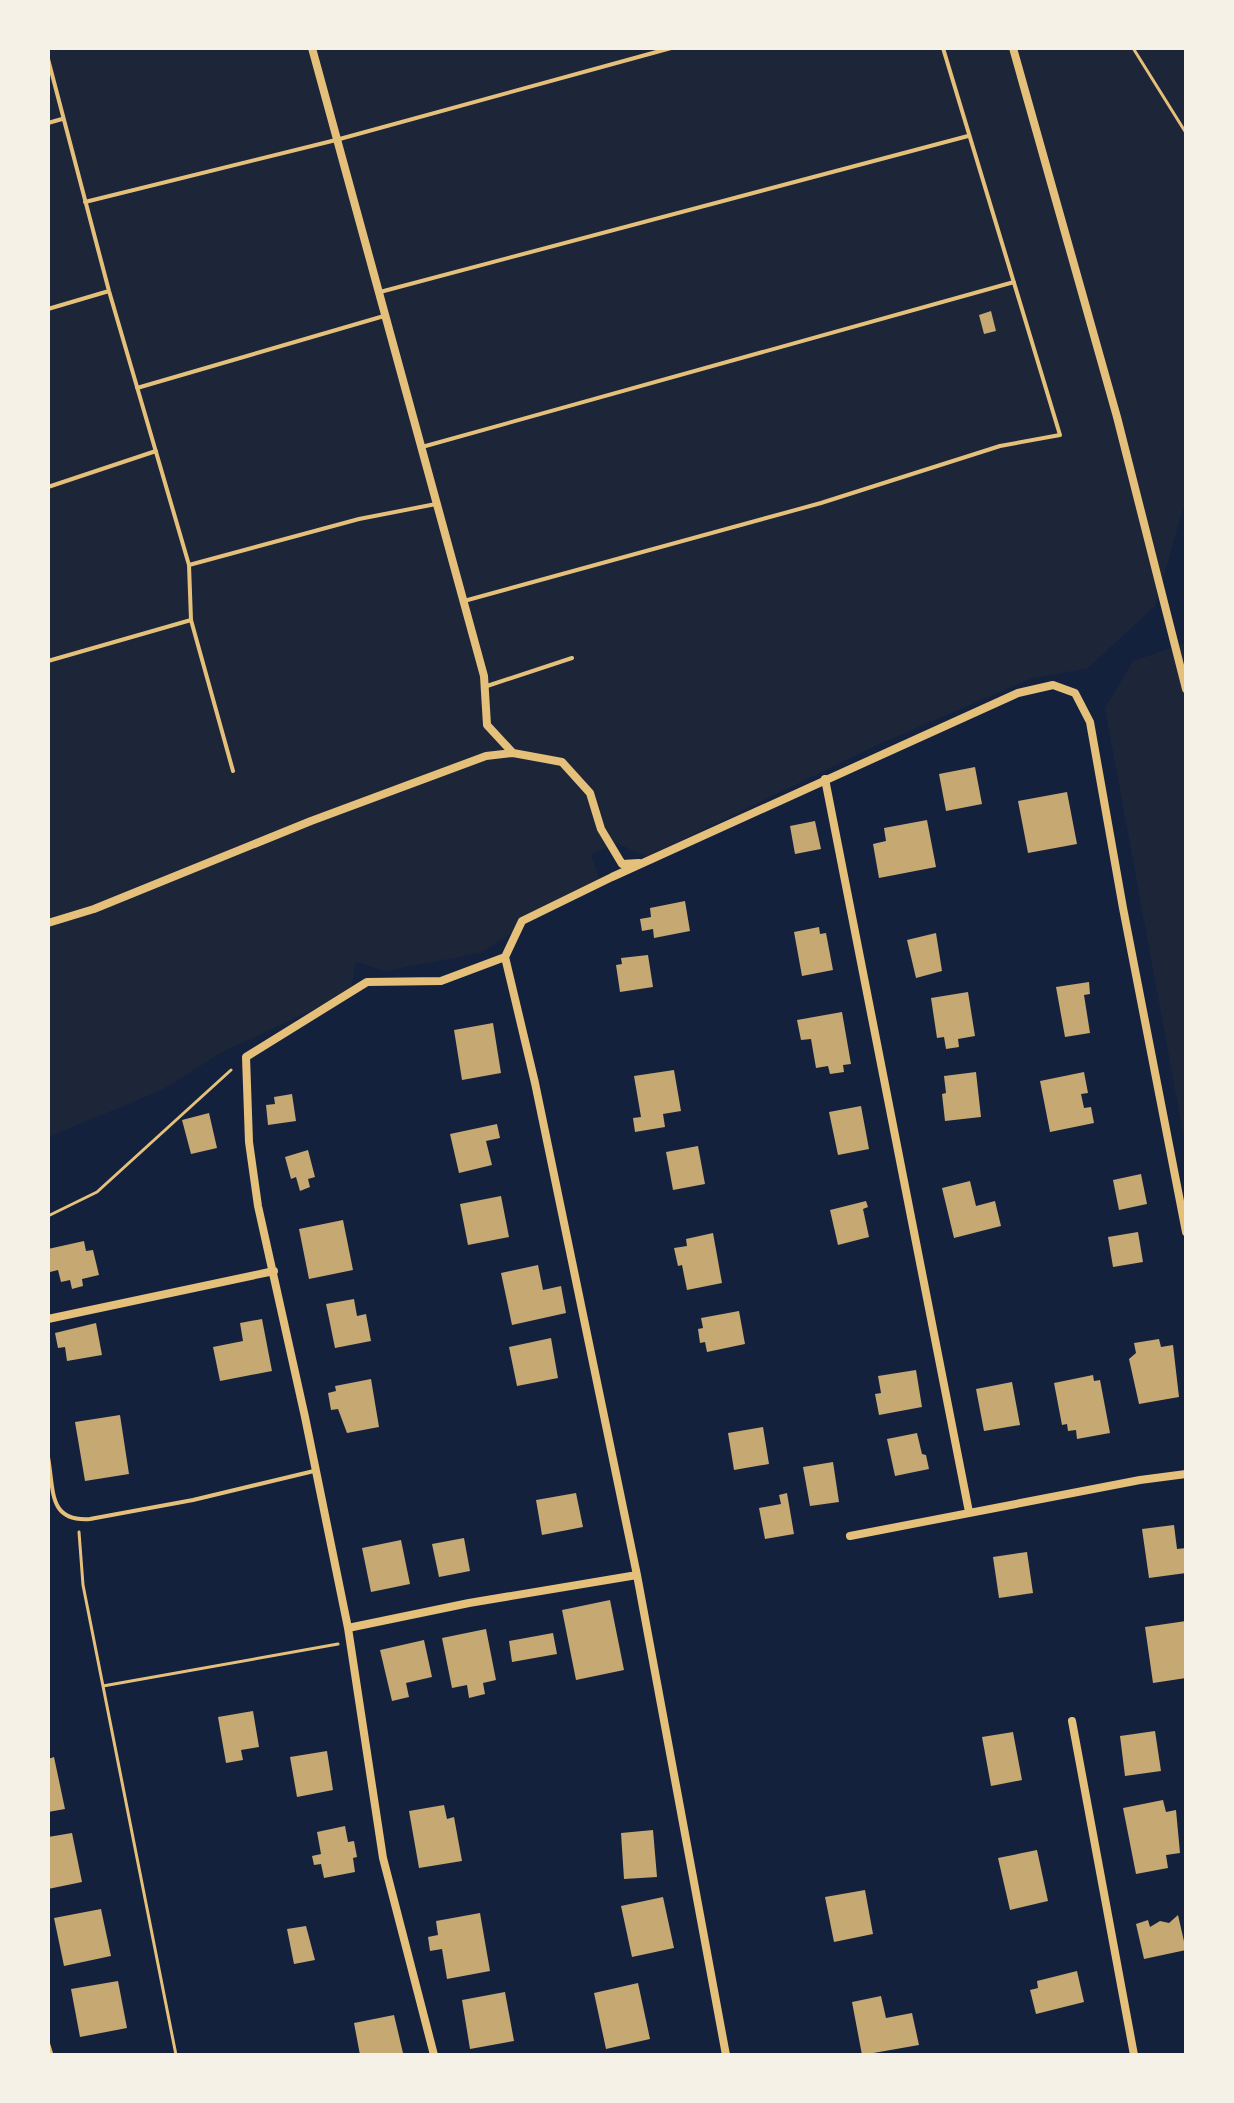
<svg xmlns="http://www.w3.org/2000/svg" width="1234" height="2103" viewBox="0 0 1234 2103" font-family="'Exo 2',sans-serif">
<rect width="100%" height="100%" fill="#14213d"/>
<!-- green -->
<path fill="#1d2539" d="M48 48H1186V513L1183 509 1155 606 1088 668 1030 679 877 745 647 857 617 843 591 854 599 879 480 953 385 971 356 962 350 993 222 1052 162 1090 48 1137Z
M1186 643V1149L1105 708 1133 661Z"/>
<!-- building -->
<path fill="#c6a872" d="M991 311 996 331 984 334 979 315Z
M975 767 982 804 946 811 939 774Z
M1067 792 1077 844 1028 853 1018 801Z
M927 820 936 867 879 878 873 844 886 841 884 828Z
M815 821 821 849 795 854 790 826Z
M685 901 690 931 654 938 653 929 642 931 640 919 651 917 650 908Z
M819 927 820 934 826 933 833 970 802 976 794 932Z
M936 933 942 971 916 978 907 940Z
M648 955 653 987 620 992 616 965 622 964 621 958Z
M1089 982 1090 994 1084 995 1090 1033 1065 1037 1056 987Z
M968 992 975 1036 958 1039 959 1047 946 1049 944 1037 937 1038 931 998Z
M842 1012 851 1064 843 1065 844 1072 830 1074 828 1066 816 1068 811 1039 801 1040 797 1020Z
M493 1023 501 1073 462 1080 454 1030Z
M674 1070 681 1111 663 1114 665 1127 635 1132 633 1118 641 1117 634 1076Z
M976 1072 981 1117 945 1121 942 1094 946 1093 944 1076Z
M1084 1072 1088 1093 1081 1094 1084 1108 1091 1107 1094 1123 1050 1132 1040 1081Z
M292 1094 296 1121 268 1125 266 1105 275 1104 274 1097Z
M861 1106 869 1149 838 1155 829 1112Z
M209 1113 217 1148 191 1154 182 1120Z
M497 1124 500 1138 486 1141 492 1165 459 1173 450 1134Z
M698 1146 705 1184 673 1190 666 1152Z
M308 1150 315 1177 308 1179 310 1187 300 1191 296 1177 291 1179 285 1157Z
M1141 1174 1147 1204 1119 1210 1113 1180Z
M970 1181 976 1206 995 1201 1001 1226 954 1238 942 1188Z
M501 1196 509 1237 468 1245 460 1204Z
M866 1201 868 1207 863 1209 869 1237 838 1245 830 1210Z
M343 1220 353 1270 309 1279 299 1229Z
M1138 1232 1143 1262 1113 1267 1108 1237Z
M713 1233 722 1283 687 1290 682 1265 678 1266 674 1248 687 1246 686 1239Z
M84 1241 86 1251 93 1250 99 1275 82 1279 83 1286 72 1289 70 1280 61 1282 58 1270 50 1272 48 1249Z
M538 1265 543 1290 561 1286 566 1313 512 1325 501 1273Z
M354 1299 357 1316 366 1314 371 1341 335 1348 326 1304Z
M739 1311 745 1344 707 1352 705 1342 700 1343 698 1329 703 1328 701 1318Z
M262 1319 272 1371 220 1381 213 1347 243 1341 240 1323Z
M96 1323 102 1355 67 1361 65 1347 58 1348 55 1333Z
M551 1338 558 1378 517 1386 509 1347Z
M1159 1339 1161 1347 1173 1345 1179 1397 1139 1404 1129 1359 1136 1353 1134 1343Z
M916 1370 922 1407 879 1415 875 1394 881 1393 878 1376Z
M1093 1375 1094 1381 1100 1380 1110 1433 1077 1439 1076 1430 1068 1431 1067 1424 1062 1425 1054 1383Z
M371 1379 379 1427 347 1433 338 1409 331 1410 328 1393 336 1391 335 1386Z
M1012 1382 1020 1425 984 1431 976 1389Z
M120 1415 129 1474 85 1481 75 1422Z
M763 1427 769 1464 734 1470 728 1433Z
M917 1433 922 1454 926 1455 929 1469 895 1476 887 1439Z
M833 1462 839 1502 810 1506 803 1467Z
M576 1493 583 1527 542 1535 536 1500Z
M787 1493 794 1534 765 1539 759 1508 781 1504 779 1495Z
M1174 1525 1177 1549 1186 1548V1573L1149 1578 1142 1529Z
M464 1538 470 1571 439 1577 432 1544Z
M401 1540 410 1584 371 1592 362 1548Z
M1027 1552 1033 1593 999 1598 993 1557Z
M610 1600 624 1670 576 1680 562 1610Z
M1186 1621V1678L1153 1683 1145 1627Z
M486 1629 496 1680 483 1683 485 1694 469 1698 467 1685 452 1688 442 1638Z
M553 1633 557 1654 512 1662 509 1641Z
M424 1640 432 1677 406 1683 409 1697 392 1701 380 1650Z
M253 1711 259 1747 241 1750 243 1760 226 1763 218 1717Z
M1155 1731 1161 1771 1125 1776 1120 1736Z
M1013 1732 1022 1780 991 1786 982 1737Z
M327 1751 333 1790 297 1797 290 1757Z
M54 1757 65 1809 48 1812V1759Z
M1163 1800 1166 1812 1176 1810 1180 1853 1166 1855 1168 1868 1136 1874 1123 1808Z
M444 1805 447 1819 454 1817 462 1861 419 1868 409 1811Z
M345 1826 348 1842 354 1841 357 1857 353 1858 355 1872 324 1878 321 1864 314 1865 312 1856 321 1854 317 1832Z
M653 1830 657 1877 624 1879 621 1833Z
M72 1833 82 1882 48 1889V1837Z
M1037 1850 1048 1901 1010 1910 998 1858Z
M865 1890 873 1934 834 1942 825 1897Z
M663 1897 674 1948 632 1957 621 1906Z
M101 1909 111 1956 64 1966 54 1918Z
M480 1913 490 1971 447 1979 442 1949 430 1951 428 1937 438 1935 436 1921Z
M1178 1915 1186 1950 1144 1959 1136 1924 1148 1920 1150 1927 1160 1921 1169 1923Z
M306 1926 315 1960 294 1964 287 1929Z
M1077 1971 1084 2002 1036 2014 1030 1990 1038 1988 1037 1981Z
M118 1981 127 2028 80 2037 71 1989Z
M638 1983 650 2039 606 2049 594 1993Z
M505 1992 514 2041 470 2049 462 2000Z
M881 1996 886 2018 912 2013 919 2045 862 2055 852 2002Z
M394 2015 403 2053 360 2055 354 2023Z"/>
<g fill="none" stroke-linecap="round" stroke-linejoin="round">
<!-- path -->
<path stroke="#e5c07b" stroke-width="3" d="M1133 48 1186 133
M48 1216 97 1192 231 1070
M79 1532 83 1585 176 2055
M103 1686 338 1644
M48 2042 52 2055"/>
<!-- service -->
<path stroke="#e5c07b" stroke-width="4" d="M48 59 109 291 189 565 191 620 233 771
M48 123 62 119
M85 202 336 140 671 48
M380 292 968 136
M48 309 109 291
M137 388 384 316
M422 447 1014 282
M48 487 156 451
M189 565 359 519 436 504
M464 601 821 503 1000 446 1060 435 943 48
M48 661 191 620
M487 686 572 658
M48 1457C54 1490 48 1522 90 1519L193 1500 314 1471"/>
<!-- minor -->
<path stroke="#e5c07b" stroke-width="8" d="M312 48 484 676 487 725 513 753
M1013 48 1117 417 1186 689
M825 779 969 1512
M48 923 94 909 311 821 486 756 513 753 562 762 590 793 601 829 622 864 639 863
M505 957 535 1083 637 1575 726 2055
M48 1319 274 1271
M850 1536 1140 1480 1186 1474
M348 1628 469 1603 637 1575
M1072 1721 1134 2055
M434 2055 383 1858 348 1628 305 1417 258 1206 249 1142 246 1057 367 982 441 981 505 957 522 921 612 877 1018 693 1053 685 1075 693 1090 722 1123 908 1186 1232"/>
</g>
<!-- border -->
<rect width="1234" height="2103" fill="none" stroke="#f6f1e7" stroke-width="100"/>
</svg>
